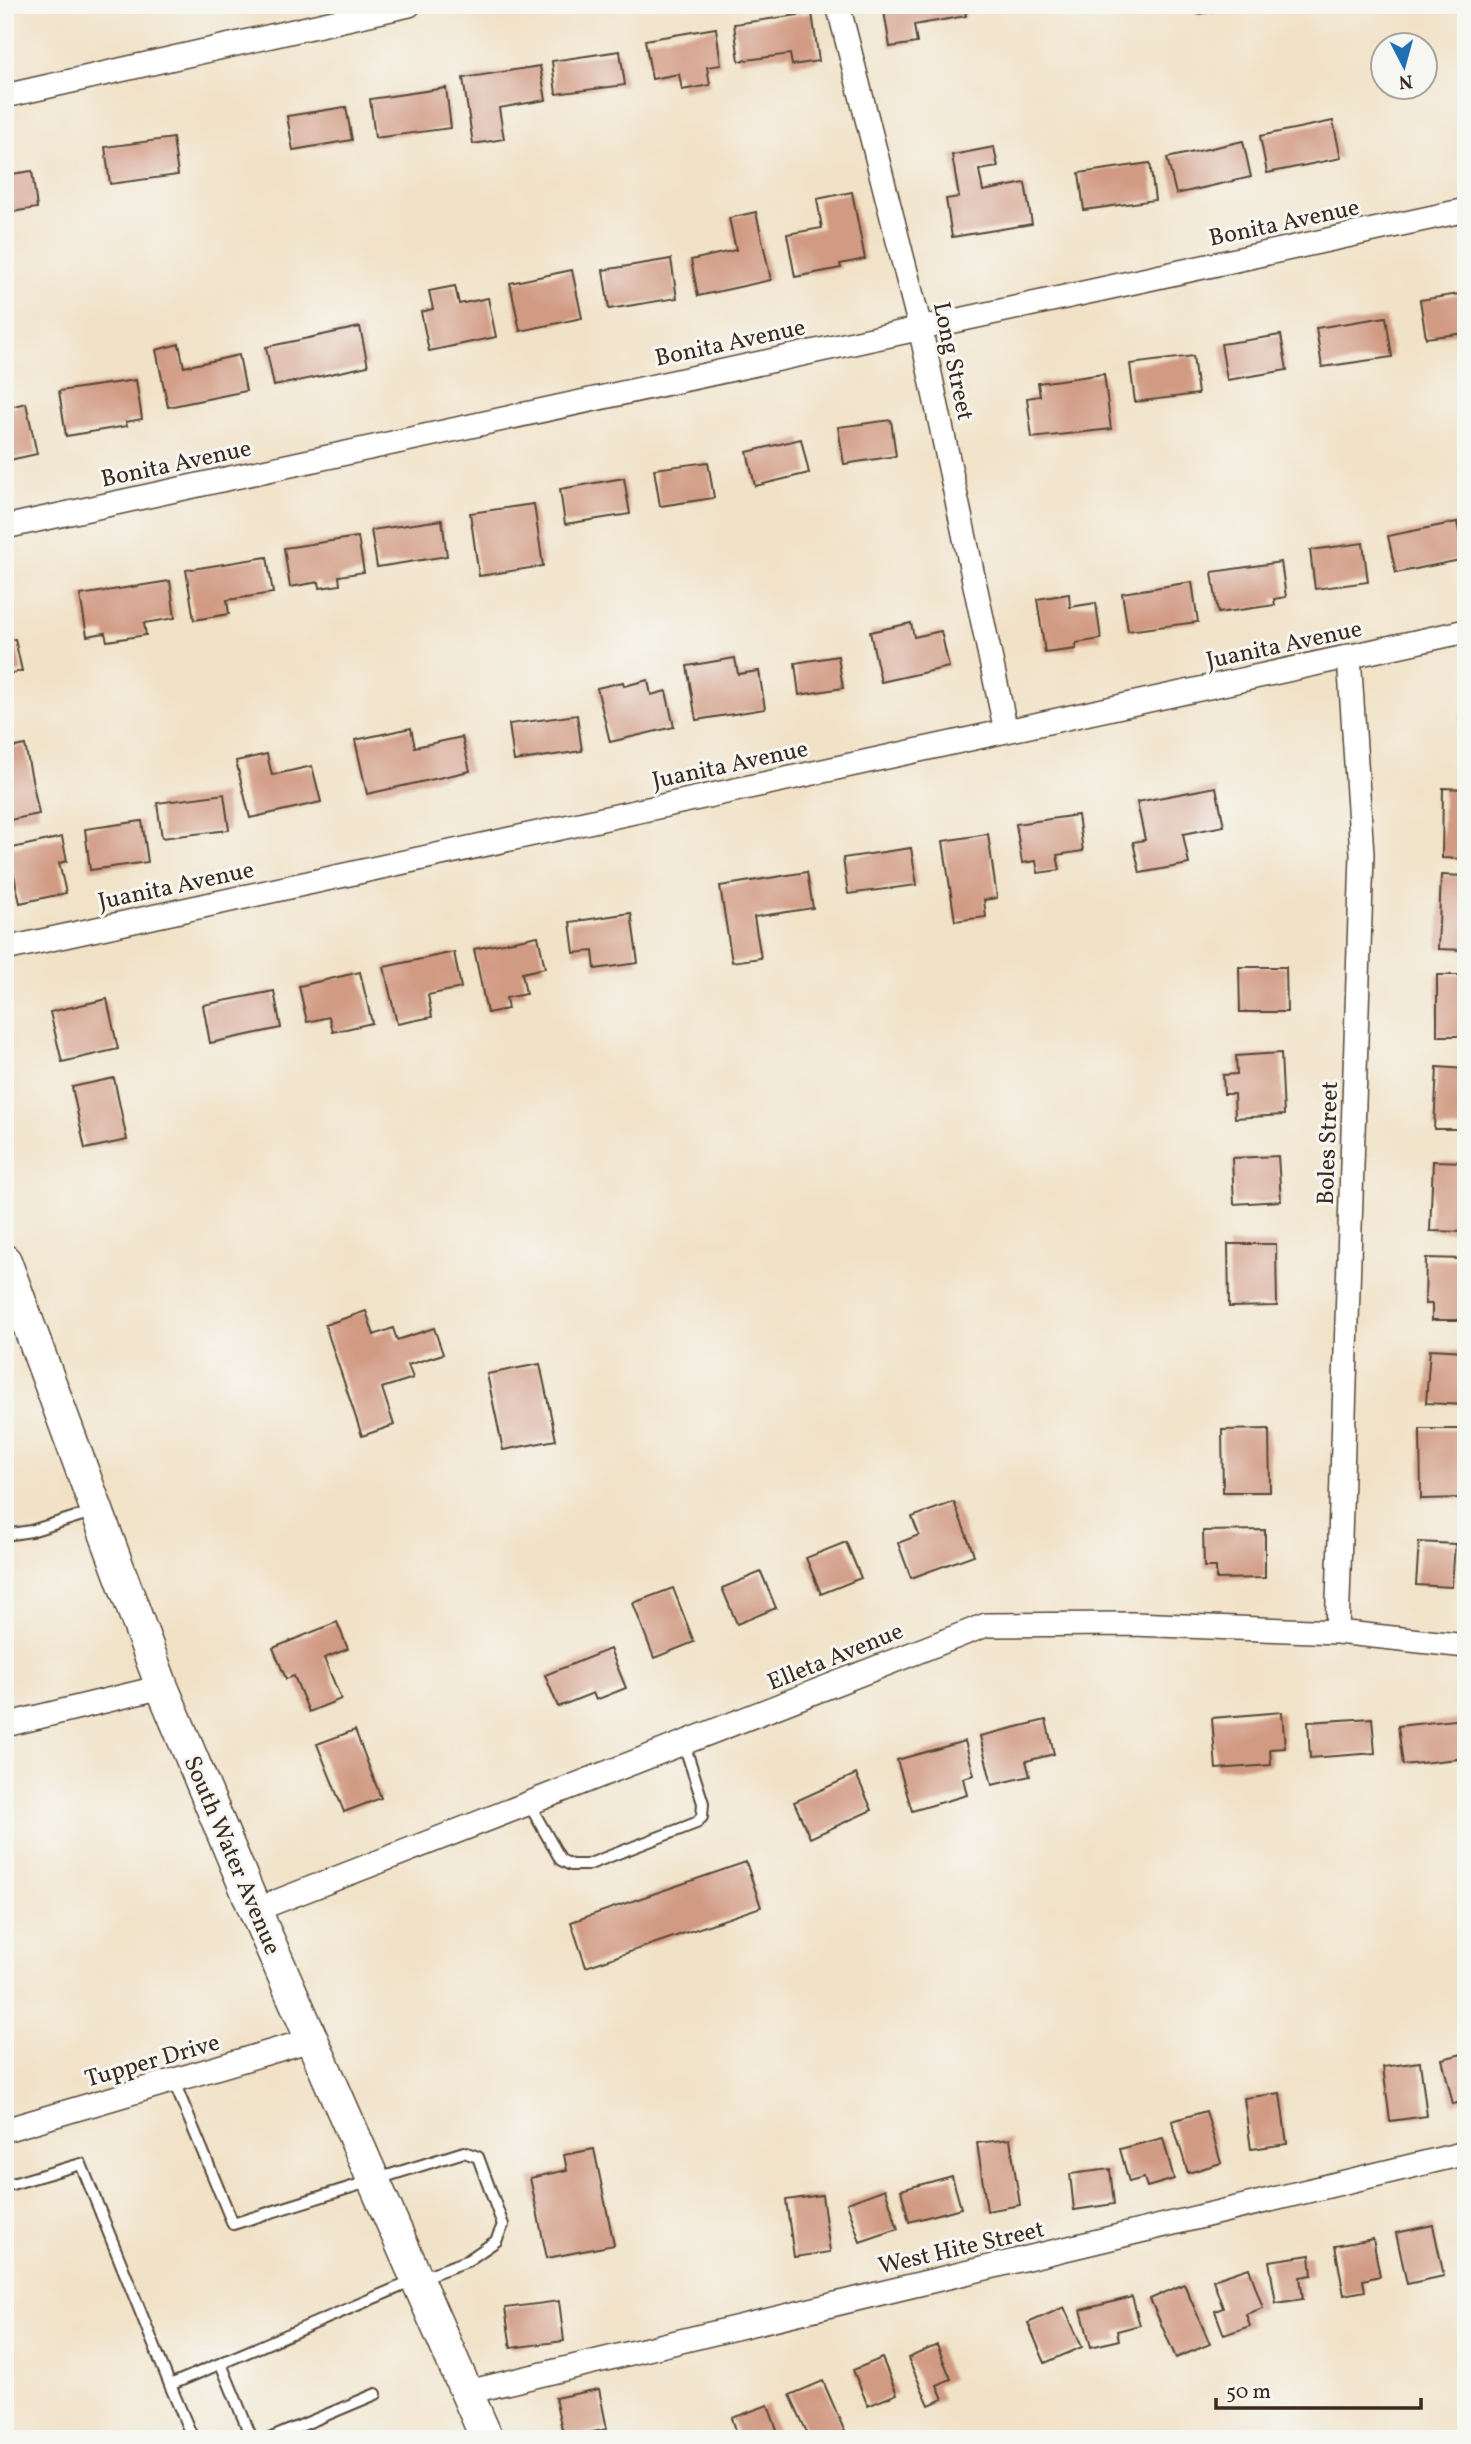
<svg xmlns="http://www.w3.org/2000/svg" width="1471" height="2444" viewBox="0 0 1471 2444" font-family="Vollkorn,serif">
<rect width="100%" height="100%" fill="#f6f6f2"/>
<filter id="ink" filterUnits="userSpaceOnUse"><feTurbulence type="fractalNoise" baseFrequency=".0143" numOctaves="2"/><feDisplacementMap in="SourceGraphic" scale="14" xChannelSelector="R" yChannelSelector="G"/><feConvolveMatrix kernelMatrix="1 2 1 2 8 2 1 2 1" color-interpolation-filters="sRGB"/></filter>
<filter id="wash" filterUnits="userSpaceOnUse"><feTurbulence type="fractalNoise" baseFrequency=".00686" numOctaves="4" result="noise"/><feDisplacementMap in="SourceGraphic" scale="28" xChannelSelector="R" yChannelSelector="G"/><feGaussianBlur stdDeviation="1.57" result="paint"/><feColorMatrix in="noise" values="0 0 0 0 0 0 0 0 0 0 0 0 0 0 0 0 0 1.4 0 .05"/><feComposite in="paint" operator="in"/></filter>
<g filter="url(#wash)">
<rect width="100%" height="100%" fill="#f1e2c7"/>
<g id="blocks">
<!-- building -->
<path fill="#d19a82" d="M883 5H964L966 16 914 25 917 43 890 47Z
M1077 5H1104V7L1078 11Z
M1196 5H1226V9L1197 14Z
M812 13 819 61 792 65 790 54 739 61 734 24Z
M716 28 721 65 707 67 710 85 682 90 679 74 652 79 645 40Z
M620 51 625 85 556 94 552 61Z
M540 66 546 100 499 108 504 139 473 144 463 78Z
M446 88 451 128 375 138 370 99Z
M1466 92V115H1465L1460 94Z
M346 107 352 140 293 150 287 116Z
M1333 121 1341 158 1267 173 1260 136Z
M173 138 178 175 110 184 105 147Z
M1243 141 1251 177 1176 194 1167 158Z
M994 147 998 167 979 170 983 191 1025 183 1032 224 952 237 946 199 959 197 952 155Z
M1150 163 1155 200 1084 210 1079 173Z
M32 171 37 208 5 213V175Z
M852 192 865 259 840 264 841 268 795 277 787 234 822 228 817 199Z
M756 212 771 280 698 296 691 260 736 250 729 218Z
M671 259 677 298 609 309 603 270Z
M572 270 582 318 520 331 510 283Z
M455 286 459 304 488 298 496 337 429 351 421 312 433 309 429 291Z
M1466 293V333L1426 338 1420 300Z
M1386 317 1392 357 1322 367 1316 328Z
M360 327 368 366 274 386 266 347Z
M1281 335 1287 370 1227 380 1221 344Z
M179 344 184 367 239 355 246 391 168 407 156 350Z
M1193 356 1198 394 1135 402 1130 364Z
M1104 374 1111 429 1032 438 1027 398 1040 396 1038 383Z
M136 380 142 419 126 422 127 426 66 436 59 391Z
M26 403 37 454 5 461V408Z
M891 420 896 456 844 464 838 427Z
M801 439 809 473 755 486 747 452Z
M708 462 714 498 660 506 654 469Z
M624 478 630 514 565 524 560 489Z
M534 504 543 566 479 576 470 513Z
M442 520 447 556 377 567 371 530Z
M1457 522 1465 559 1396 573 1388 536Z
M358 537 364 572 339 576 340 585 320 588 319 582 290 587 284 548Z
M1363 543 1368 582 1315 589 1310 550Z
M267 557 273 593 227 600 229 614 194 620 186 570Z
M1281 562 1286 597 1274 599 1275 605 1218 613 1212 572Z
M170 581 175 618 144 623 146 635 107 641 105 633 87 636 80 595Z
M1192 582 1198 622 1128 631 1122 593Z
M1069 594 1070 607 1096 603 1101 639 1076 643V649L1045 653 1037 599Z
M911 623 914 637 941 631 949 667 881 682 870 632Z
M15 639 22 671 8 674 11 691 5 692V641Z
M838 656 843 688 799 695 795 663Z
M735 658 738 674 759 671 765 709 696 720 687 666Z
M648 680 651 695 666 691 674 727 610 742 597 688 623 682 624 686Z
M577 715 582 751 514 761 509 724Z
M1466 715V751H1464L1460 716Z
M411 728 415 747 462 737 470 771 367 794 355 740Z
M25 745 39 814 5 821V749Z
M267 754 272 775 312 766 321 802 250 818 236 761Z
M1216 787 1224 826 1183 834 1189 864 1140 873 1133 842 1145 840 1137 802Z
M1443 788 1466 789V859L1442 858Z
M224 794 229 830 162 838 157 803Z
M1078 815 1083 851 1057 855 1060 870 1038 873 1036 861 1022 863 1016 824Z
M142 821 148 862 90 870 85 829Z
M988 834 997 898 984 900 986 917 955 921 943 841Z
M62 837 67 861 59 863 66 893 20 903 8 849Z
M911 848 917 885 848 894 843 858Z
M807 872 813 908 754 917 761 958 732 962 720 886Z
M1441 875 1466 876V950L1438 949Z
M631 913 638 963 595 969 593 951 574 953 570 922Z
M538 936 545 968 522 973 526 994 506 998 508 1009 487 1013 474 949Z
M454 952 461 988 428 995 432 1017 397 1024 384 967Z
M1239 967H1286L1287 1012H1240Z
M360 972 372 1023 333 1032 329 1017 307 1022 299 986Z
M1437 975H1466V1036H1437Z
M274 991 281 1028 210 1043 203 1005Z
M107 999 118 1049 62 1062 50 1012Z
M1281 1053 1284 1115 1235 1118 1234 1094H1224L1223 1075 1237 1074 1236 1056Z
M1437 1067 1466 1069V1129H1434Z
M114 1078 127 1140 85 1149 72 1087Z
M1278 1156 1281 1201 1234 1204 1232 1158Z
M1433 1161 1466 1162V1232L1430 1231Z
M1228 1244H1276L1277 1306 1229 1307Z
M1426 1258 1465 1259 1463 1320H1432V1304H1425Z
M366 1311 374 1335 393 1328 397 1340 434 1328 443 1354 408 1365 413 1378 382 1388 394 1425 362 1436 325 1325Z
M1430 1349 1466 1351V1405L1426 1403Z
M540 1364 556 1440 503 1450 487 1374Z
M1269 1429 1270 1492H1223L1222 1430Z
M1420 1429H1466V1498L1421 1499Z
M954 1502 974 1555 911 1578 898 1543 919 1535 912 1517Z
M1265 1530V1578L1216 1579V1567H1204L1203 1531Z
M846 1542 861 1578 821 1594 806 1558Z
M1419 1542 1455 1544 1452 1587 1416 1585Z
M761 1572 776 1608 737 1624 722 1588Z
M673 1588 694 1642 654 1658 633 1603Z
M337 1622 348 1649 324 1658 341 1699 309 1712 294 1676 286 1679 273 1648Z
M610 1649 626 1688 596 1700 593 1693 558 1707 545 1675Z
M1282 1712 1285 1748 1270 1749 1271 1765 1216 1769 1212 1718Z
M1372 1718 1375 1753 1310 1758 1308 1722Z
M1464 1719 1466 1758 1403 1765 1398 1726Z
M1046 1720 1054 1754 1026 1761 1030 1776 992 1785 980 1736Z
M355 1730 381 1798 344 1812 317 1744Z
M965 1741 974 1775 963 1778 967 1795 912 1811 897 1760Z
M856 1774 872 1810 810 1838 794 1802Z
M746 1862 761 1907 586 1967 571 1922Z
M1466 2053V2101L1453 2104 1442 2059Z
M1420 2062 1427 2116 1390 2121 1383 2067Z
M1280 2093 1287 2144 1251 2149 1244 2098Z
M1206 2111 1221 2163 1188 2173 1172 2121Z
M1163 2138 1174 2179 1147 2187 1144 2178 1129 2182 1120 2149Z
M1010 2139 1020 2205 987 2211 977 2143Z
M594 2149 614 2245 547 2258 530 2178 567 2170 564 2155Z
M1110 2169 1114 2204 1074 2210 1070 2174Z
M952 2176 961 2208 909 2222 901 2190Z
M885 2189 898 2229 860 2242 847 2203Z
M822 2195 830 2252 794 2257 786 2200Z
M1433 2225 1444 2276 1407 2284 1396 2233Z
M1373 2239 1380 2276 1363 2280 1365 2291 1344 2295 1335 2246Z
M1310 2255 1312 2275 1300 2277 1303 2299 1276 2303 1269 2261Z
M1249 2268 1263 2308 1246 2314 1250 2326 1224 2335 1215 2311 1223 2308 1213 2280Z
M1184 2284 1210 2344 1176 2358 1150 2299Z
M1132 2297 1140 2325 1117 2331 1119 2340 1091 2347 1081 2310Z
M559 2301 564 2341 511 2348 505 2308Z
M1064 2307 1082 2347 1045 2363 1028 2323Z
M937 2345 951 2379 937 2385 943 2399 929 2405 908 2358Z
M882 2358 897 2394 868 2406 853 2370Z
M823 2381 848 2439H810L790 2395Z
M599 2389 607 2429 564 2438 555 2398Z
M768 2405 780 2439H739L732 2418Z"/>
</g>
</g>
<g filter="url(#ink)">
<use href="#blocks" fill-opacity="0" stroke="#564637" stroke-width="2"/>
<g fill="none" stroke-linecap="round" stroke-linejoin="round">
<defs>
<path id="lane" d="M5 1535 31 1531 95 1511
M529 1804 561 1860 571 1865H587L696 1823 702 1817 703 1803 684 1744
M5 2186 81 2164 170 2385 418 2279 467 2261 496 2241 503 2225 478 2157 464 2152 233 2224 174 2082
M221 2364 252 2439
M170 2385 193 2439
M269 2439 376 2394"/>
<path id="street" d="M838 5 920 327 1006 731
M5 96 409 5
M5 527 1466 210
M5 949 1466 631
M1337 1632 1362 854 1349 656
M5 1725 162 1687
M255 1910 986 1625 1133 1624 1337 1632 1466 1646
M5 2130 314 2039
M468 2392 1466 2153"/>
<path id="secondary" d="M5 1261 162 1687 255 1910 487 2439"/>
</defs>
<!-- lane casing -->
<use href="#lane" stroke="#564637" stroke-width="14"/>
<!-- street casing -->
<use href="#street" stroke="#564637" stroke-width="26"/>
<!-- secondary casing -->
<use href="#secondary" stroke="#564637" stroke-width="35"/>
<!-- lane -->
<use href="#lane" stroke="#fff" stroke-width="10"/>
<!-- street -->
<use href="#street" stroke="#fff" stroke-width="23"/>
<!-- secondary -->
<use href="#secondary" stroke="#fff" stroke-width="32"/>
</g>
</g>
<g text-anchor="middle" stroke-width="6" stroke-linejoin="round" paint-order="stroke">
<!-- street labels -->
<g font-size="24" fill="#3b2a1e" stroke="#f6f6f2">
<text transform="translate(1284 222) rotate(-12)" y="8">Bonita Avenue</text>
<text transform="translate(730 342) rotate(-12)" y="8">Bonita Avenue</text>
<text transform="translate(954 361) rotate(78)" y="8">Long Street</text>
<text transform="translate(176 463) rotate(-12)" y="8">Bonita Avenue</text>
<text transform="translate(1284 644) rotate(-12)" y="8">Juanita Avenue</text>
<text transform="translate(730 764) rotate(-12)" y="8">Juanita Avenue</text>
<text transform="translate(176 885) rotate(-12)" y="8">Juanita Avenue</text>
<text transform="translate(1327 1143) rotate(-88)" y="8">Boles Street</text>
<text transform="translate(835 1656) rotate(-22)" y="8">Elleta Avenue</text>
<text transform="translate(233 1855) rotate(67)" y="8">South Water Avenue</text>
<text transform="translate(152 2060) rotate(-16)" y="8">Tupper Drive</text>
<text transform="translate(961 2247) rotate(-13)" y="8">West Hite Street</text>
</g>
</g>
<!-- margin -->
<rect width="1471" height="2444" fill="none" stroke="#f6f6f2" stroke-width="28"/>
<!-- north arrow -->
<g transform="translate(1404 66) rotate(174)"><circle r="33" fill="#f6f6f2" stroke="#aba49d" stroke-width="2"/>
<path d="M0-5L12 26L0 18L-12 26Z" fill="#1f6fb2"/>
<text y="-10" font-size="19" font-weight="bold" text-anchor="middle" fill="#3b2a1e">N</text>
</g>
<!-- scale -->
<path d="M1216 2398v10h205v-10" fill="none" stroke="#3b2a1e" stroke-width="3.5"/>
<text x="1226" y="2398" font-size="21" fill="#3b2a1e" stroke="#f6f6f2" stroke-width="5" paint-order="stroke">50 m</text>
</svg>
